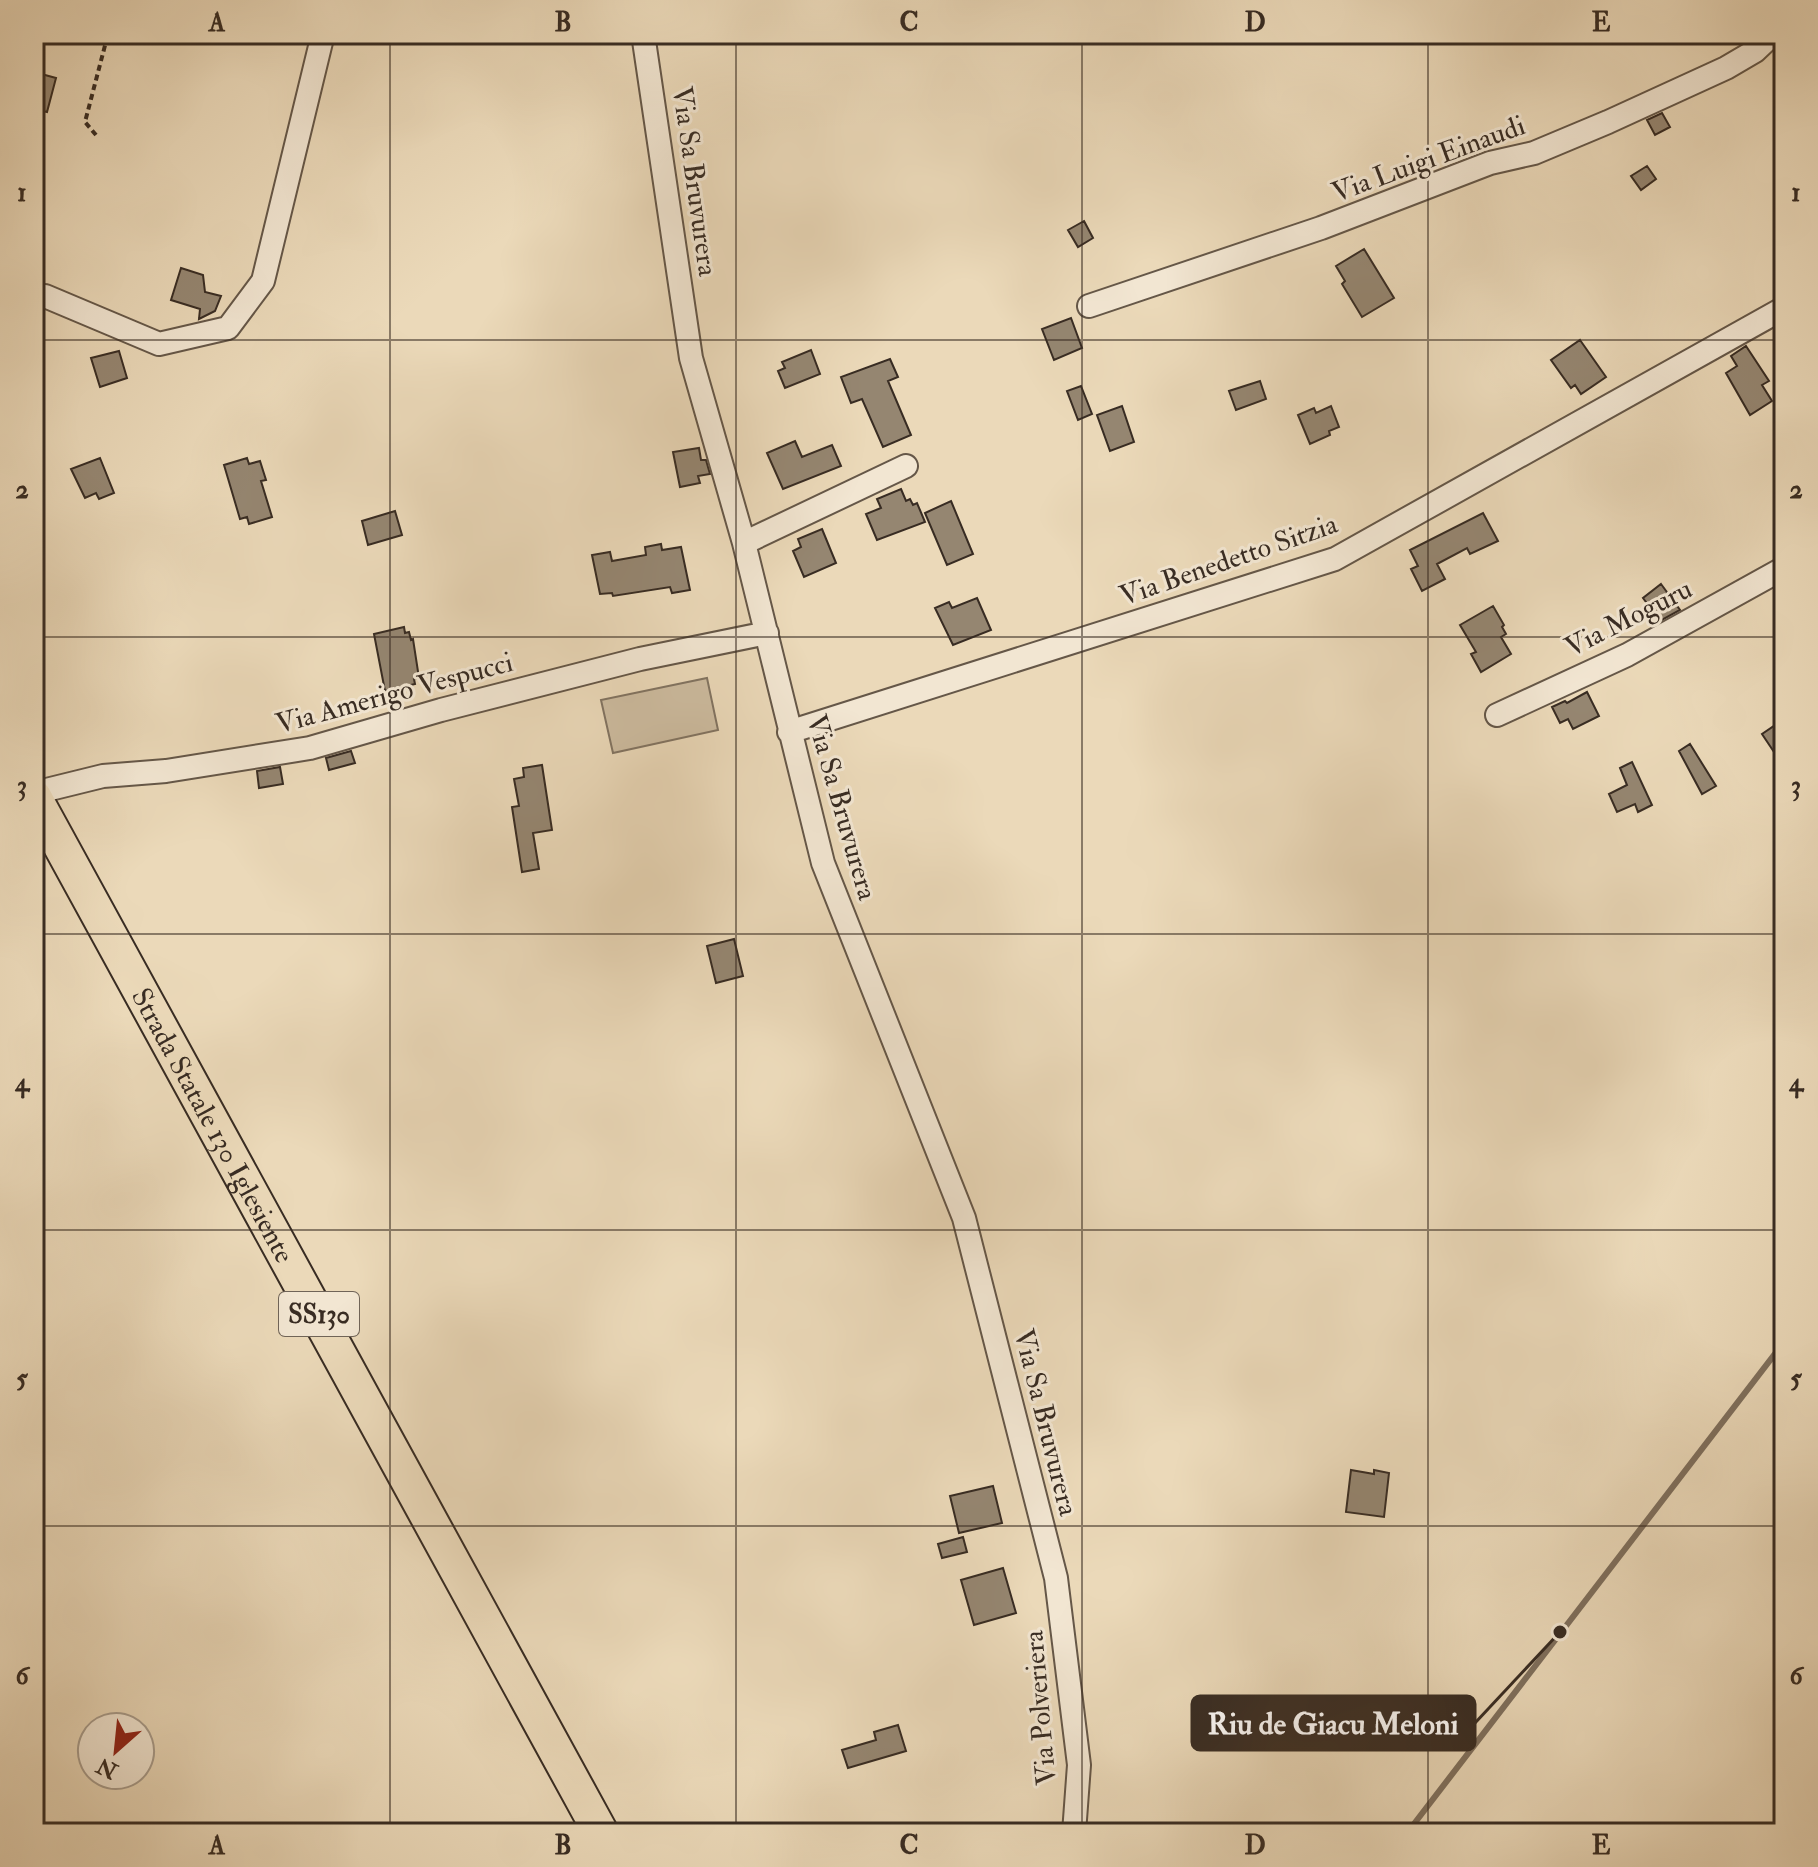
<svg xmlns="http://www.w3.org/2000/svg" width="1818" height="1867" viewBox="0 0 1818 1867" font-family="'IM FELL Double Pica',serif">
<rect width="100%" height="100%" fill="#ebd9b9"/>
<filter id="stains"><feTurbulence type="fractalNoise" baseFrequency=".0025" numOctaves="4"/><feColorMatrix values="0 0 0 0 .2 0 0 0 0 .09 0 0 0 0 .02 0 0 0 .5 -.17"/></filter>
<radialGradient id="worn" r=".72"><stop offset=".6" stop-color="#630" stop-opacity="0"/><stop offset="1" stop-color="#630" stop-opacity=".3"/></radialGradient>
<!-- green -->
<path fill="#cdbca0" stroke="#827462" stroke-width="2" d="M707 678 718 730 613 753 601 700Z"/>
<g fill="none" stroke-linecap="round" stroke-linejoin="round">
<!-- stream -->
<path stroke="#7f705e" stroke-width="6" d="M1407 1833 1784 1342"/>
</g>
<!-- building -->
<path fill="#958671" stroke="#382c23" stroke-width="2" d="M34 72 56 78 47 112 34 109Z
M1662 113 1670 127 1655 135 1647 120Z
M1647 166 1656 179 1641 190 1631 176Z
M1084 221 1093 238 1078 247 1068 230Z
M1364 249 1394 298 1362 317 1342 284 1345 281 1336 266Z
M181 268 203 275 205 292 221 296 215 311 199 319 200 309 171 300Z
M1071 318 1082 348 1054 360 1042 329Z
M1580 340 1606 377 1581 394 1575 385 1571 388 1551 360Z
M1746 346 1769 381 1762 385 1772 401 1750 415 1726 373 1737 366 1731 356Z
M811 350 820 374 785 388 778 371 785 368 782 362Z
M119 351 127 378 100 387 91 358Z
M890 359 898 377 888 381 911 435 883 447 862 399 851 403 841 377Z
M1260 381 1266 399 1236 410 1229 391Z
M1081 386 1092 414 1078 420 1067 391Z
M1122 406 1134 442 1110 451 1097 415Z
M1331 406 1339 427 1329 431 1330 435 1310 444 1298 415 1314 408 1316 413Z
M795 441 802 457 832 445 841 466 783 489 767 453Z
M699 448 701 460H706L710 474 698 476 700 483 680 487 673 452Z
M100 458 114 493 99 499 96 493 85 498 71 469Z
M247 458 249 464 260 461 266 480 261 481 272 517 249 524 247 517 240 519 224 465Z
M901 489 906 501 910 499 913 505 917 503 925 522 877 540 866 514 881 508 877 499Z
M951 501 973 554 947 565 925 513Z
M395 511 402 535 368 545 362 521Z
M1483 513 1498 541 1470 554 1467 548 1437 564 1445 579 1422 591 1411 569 1418 566 1410 550Z
M822 529 836 563 804 577 793 551 801 547 798 539Z
M661 544 662 550 681 547 690 590 672 593 670 587 613 596 612 593 600 594 592 555 610 552 612 561 646 555 645 547Z
M1661 584 1680 610 1660 621 1643 598Z
M977 598 991 630 953 645 935 608 949 602 952 608Z
M1493 606 1504 625 1502 627 1506 634 1501 637 1511 654 1481 672 1471 654 1476 652 1460 625Z
M404 627 405 633 409 632 411 640 413 639 419 678 414 679 415 684 385 691 374 634Z
M1587 692 1599 716 1573 729 1568 719 1560 723 1552 707 1565 701 1567 703Z
M1784 719V767L1762 734Z
M1690 744 1716 786 1702 794 1679 751Z
M351 751 355 763 329 770 326 758Z
M1632 762 1652 805 1638 812 1635 804 1617 812 1609 794 1627 785 1620 768Z
M542 765 552 830 533 833 539 869 522 872 512 807 519 806 514 779 524 777 523 768Z
M280 767 283 784 259 788 257 771Z
M734 939 743 976 716 983 707 946Z
M1351 1470 1374 1474V1470L1389 1473 1384 1517 1346 1512Z
M993 1486 1002 1523 959 1533 950 1496Z
M963 1537 967 1552 942 1558 938 1544Z
M1003 1568 1016 1613 974 1625 961 1580Z
M898 1725 906 1751 848 1768 842 1750 876 1740 874 1732Z"/>
<g fill="none" stroke-linecap="round" stroke-linejoin="round">
<defs>
<path id="street" d="M643 34 691 358 744 543 823 863 964 1218 1056 1578 1079 1765 1074 1833
M45 296 159 344 228 328 263 281 323 34
M1089 306 1321 228 1490 163 1534 153 1608 122 1726 68 1755 51 1773 34
M744 543 906 466
M1497 715 1627 655 1784 568
M789 732 1335 559 1784 308
M34 793 103 776 166 771 310 748 441 710 640 659 767 633"/>
<g id="primary">
<path id="s1" d="M34 797 601 1833"/>
</g>
</defs>
<!-- street casing -->
<use href="#street" stroke="#655748" stroke-width="26"/>
<!-- primary casing -->
<use href="#primary" stroke="#382c23" stroke-width="38"/>
<!-- path -->
<path stroke="#382c23" stroke-width="4" stroke-dasharray="6 4" stroke-linecap="butt" d="M96 135 85 122 108 34"/>
<!-- street -->
<use href="#street" stroke="#f2e6d2" stroke-width="22"/>
<!-- primary -->
<use href="#primary" stroke="#ebd9b9" stroke-width="34"/>
</g>
<!-- grid -->
<path fill="none" stroke="#382c23" stroke-width="2" stroke-opacity="0.55" d="M390 34V1833M736 34V1833M1082 34V1833M1428 34V1833M34 340H1784M34 637H1784M34 934H1784M34 1230H1784M34 1526H1784"/>
<g text-anchor="middle" stroke-width="6" stroke-linejoin="round" paint-order="stroke">
<!-- shield labels -->
<rect fill="#f2e6d2" stroke="#706458" stroke-width="2" x="279" y="1292" width="80" height="44" rx="6"/>
<g font-size="26" font-weight="bold" fill="#382c23">
<text x="319" y="1323">SS130</text>
</g>
<!-- street labels -->
<g font-size="28" fill="#382c23" stroke="#f2e6d2">
<text transform="translate(1428 158) rotate(-20)" y="10">Via Luigi Einaudi</text>
<text transform="translate(696 181) rotate(82)" y="10">Via Sa Bruvurera</text>
<text transform="translate(1228 559) rotate(-19)" y="10">Via Benedetto Sitzia</text>
<text transform="translate(1628 617) rotate(-27)" y="10">Via Moguru</text>
<text transform="translate(394 692) rotate(-15)" y="10">Via Amerigo Vespucci</text>
<text transform="translate(843 807) rotate(74)" y="10">Via Sa Bruvurera</text>
<text dy="10" stroke="none"><textPath href="#s1" startOffset="374">Strada Statale 130 Iglesiente</textPath></text>
<text transform="translate(1047 1422) rotate(76)" y="10">Via Sa Bruvurera</text>
<text transform="translate(1039 1708) rotate(-95)" y="10">Via Polveriera</text>
</g>
</g>
<!-- callouts -->
<path fill="none" stroke="#382c23" stroke-width="3" d="M1560 1632L1475 1723"/>
<circle fill="#382c23" stroke="#f2e6d2" stroke-width="3" cx="1560" cy="1632" r="8"/>
<rect fill="#382c23" stroke="#382c23" stroke-width="3" x="1192" y="1696" width="283" height="54" rx="8"/>
<g font-size="30" text-anchor="middle" font-weight="bold" fill="#fff">
<text x="1333" y="1734">Riu de Giacu Meloni</text>
</g>
<!-- margin -->
<rect width="1818" height="1867" fill="none" stroke="#ebd9b9" stroke-width="88"/>
<!-- north arrow -->
<g transform="translate(116 1751) rotate(207)"><circle r="38" fill="#f2e6d2" stroke="#a89c8c" stroke-width="2"/>
<path d="M0-6L14 30L0 20L-14 30Z" fill="#8f2418"/>
<text y="-12" font-size="22" font-weight="bold" text-anchor="middle" fill="#382c23">N</text>
</g>
<rect x="44" y="44" width="1730" height="1779" fill="none" stroke="#382c23" stroke-width="3"/>
<g font-size="26" text-anchor="middle" font-weight="bold" fill="#382c23">
<text x="217" y="31">A</text>
<text x="563" y="31">B</text>
<text x="909" y="31">C</text>
<text x="1255" y="31">D</text>
<text x="1601" y="31">E</text>
<text x="22" y="201">1</text>
<text x="1796" y="201">1</text>
<text x="22" y="498">2</text>
<text x="1796" y="498">2</text>
<text x="22" y="794">3</text>
<text x="1796" y="794">3</text>
<text x="22" y="1091">4</text>
<text x="1796" y="1091">4</text>
<text x="22" y="1387">5</text>
<text x="1796" y="1387">5</text>
<text x="22" y="1684">6</text>
<text x="1796" y="1684">6</text>
<text x="217" y="1854">A</text>
<text x="563" y="1854">B</text>
<text x="909" y="1854">C</text>
<text x="1255" y="1854">D</text>
<text x="1601" y="1854">E</text>
</g>
<rect width="100%" height="100%" filter="url(#stains)"/>
<rect width="100%" height="100%" fill="url(#worn)"/>
</svg>
